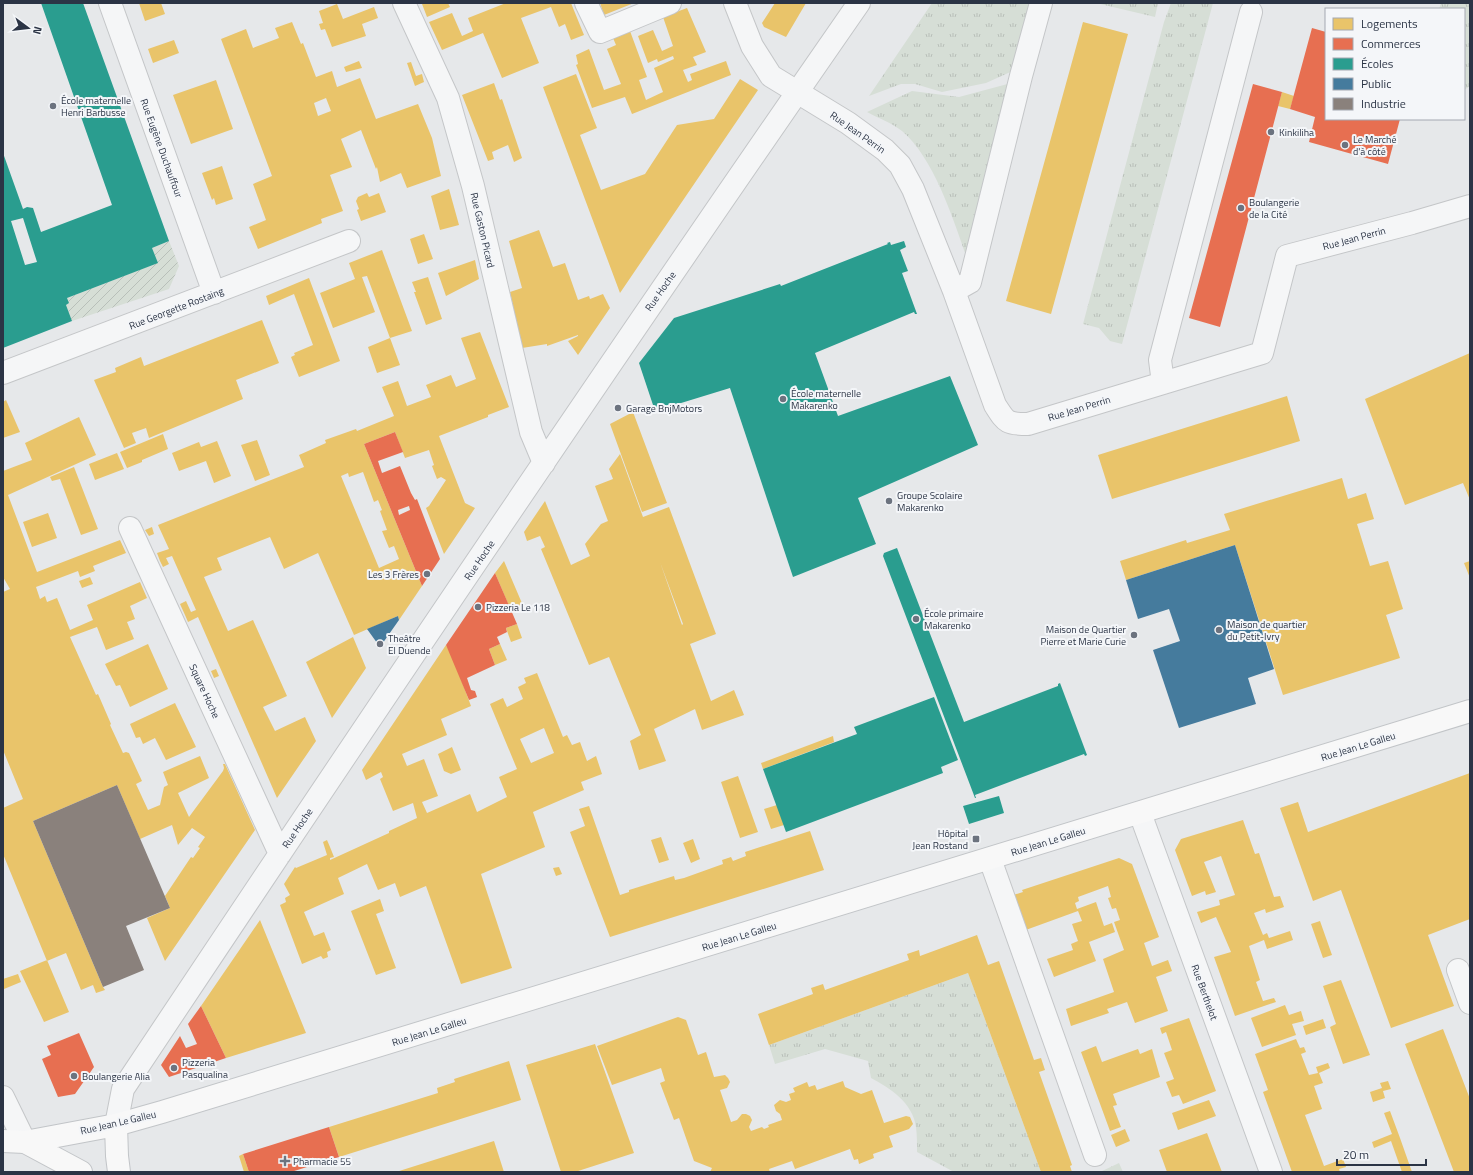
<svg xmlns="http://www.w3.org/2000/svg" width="1473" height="1175" viewBox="0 0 1473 1175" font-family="'Titillium Web',sans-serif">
<defs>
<pattern id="grass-tufts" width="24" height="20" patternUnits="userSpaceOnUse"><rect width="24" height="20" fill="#d6ded6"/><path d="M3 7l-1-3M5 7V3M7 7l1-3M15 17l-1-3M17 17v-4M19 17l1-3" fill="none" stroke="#b8bfb9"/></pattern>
<pattern id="garden-furrows" width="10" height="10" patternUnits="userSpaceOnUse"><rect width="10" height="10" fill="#d6ded6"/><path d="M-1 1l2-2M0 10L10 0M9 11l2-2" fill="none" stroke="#b8bfb9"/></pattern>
</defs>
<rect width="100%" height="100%" fill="#e6e8ea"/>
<!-- grass -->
<path fill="url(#grass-tufts)" d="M932 3H1036L1017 69 986 83 942 92 915 84H901L869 96Z
M1096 3H1158L1155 17Z
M1171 3H1213L1122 344 1110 341 1099 328 1083 324 1164 22Z
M1441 3H1470V86L1464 90V9H1439Z
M1015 82 970 267C955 225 936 160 902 131 892 123 878 118 867 112L912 91 959 97Z
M968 973 1041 1172H954L917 1152C917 1143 917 1135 916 1127 913 1103 890 1088 871 1078L868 1061 825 1049 775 1064 769 1045Z
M1119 1163 1123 1172H1100Z"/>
<!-- garden -->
<path fill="url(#garden-furrows)" d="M169 241 179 266 169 289 72 321 66 305 69 303 67 298 157 263 152 248Z"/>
<!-- homes -->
<path fill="#e9c46a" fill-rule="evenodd" d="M139 3H161L165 14 145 21Z
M424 3H448L450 7 427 17 422 4Z
M506 3H571L584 35 571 40 565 24 559 27 551 7 521 18 539 63 502 78 483 33 442 50 429 22 452 13 462 36 473 31 468 18Z
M600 3H634L604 15Z
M775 3H806L786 37 764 27 762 23Z
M337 4 343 19 374 7 378 18 362 24 366 36 332 47 325 29 321 30 319 24 323 23 319 11Z
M687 8 706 52 693 57 697 65 683 70 688 82 692 80 690 74 726 61 731 75 632 114 625 97 592 108 576 65 578 64 576 55 589 49 604 90 621 84 607 49 616 45 613 38 630 31 647 77 639 80 646 100 663 92 654 68 674 59 673 56 658 62 657 59 648 63 638 36 653 30 662 51 673 46 663 17Z
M292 22 301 44 303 43 316 77 332 71 337 87 360 78 376 119 418 104 432 138 441 176 407 188 401 173 380 182 377 167 376 169 361 130 341 139 352 167 330 175 343 211 321 219 322 223 258 249 249 227 266 220 253 184 272 176 221 39 246 29 253 48 279 38 275 28ZM326 98 331 111 318 116 314 103Z
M1083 22 1128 34 1051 314 1006 301Z
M174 40 179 53 153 63 148 49Z
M359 61 362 68 346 72 344 67Z
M411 62 416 76 422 74 424 82 415 86 407 63Z
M576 74 597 128 580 135 601 190 645 174 677 125 714 119 740 79 758 90 620 293 543 87Z
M216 80 233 129 191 144 173 95Z
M494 83 500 100 502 99 522 158 514 162 508 145 492 152 494 159 488 161 462 95Z
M1282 92 1294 96 1290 109 1278 106Z
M222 166 233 199 216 205 214 198 212 200 202 173Z
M449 189 459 225 440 230 431 196Z
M367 193 369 197 379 193 386 212 361 221 357 210 359 209 356 201 358 197Z
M539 230 553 267 565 263 578 300 589 296 590 299 603 294 610 308 578 355 568 341 578 336V335L547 346V344L522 348 510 292 522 288 509 241Z
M424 234 433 259 418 264 410 239Z
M382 250 412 331 390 338 367 276 362 277 375 312 333 328 320 293 355 279 349 263Z
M475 260 479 279 446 296 438 273Z
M428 277 442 319 426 325 414 292H416L412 282Z
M309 278 340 361 299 377 291 357 295 355 294 353 313 345 294 294 269 305 266 296Z
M262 320 279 363 236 380 243 399 149 438 146 428 132 433 136 443 124 448 94 380 116 372 115 368 141 357 144 366Z
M480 332 509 407 488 415V417L439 436 465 503 475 508 444 554 426 508 429 506 446 480 441 477 437 479 432 466 434 465 429 450 405 458 395 432 364 444 422 586 399 620 398 616 354 635 318 553 284 569 270 537 217 558 222 570 204 577 228 631 253 620 287 696 263 707 275 731 305 717 316 741 277 798 198 617 188 622 185 615 180 604 186 601 191 612 196 610 172 556 166 558 169 564 163 567 160 561 157 553 169 549 158 525 304 467 299 455 326 443 325 440 356 429 357 431 394 416 382 387 398 381 407 406 431 397 426 385 451 375 456 387 476 379 461 338ZM363 472 374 502 378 500 382 510 380 511 387 530 382 531 389 548 394 546 399 559 379 568 341 476 348 473 349 477Z
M390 338 400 365 377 373 368 347Z
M1470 353V500L1463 483 1405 505 1365 399Z
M1287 396 1300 441 1112 499 1098 455Z
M6 400 20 432 3 438V402Z
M633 412 667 503 642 512 610 424Z
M79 417 96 455 8 495 37 572 120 540 126 553 93 566 95 571 80 577 78 571 36 587 40 599 45 596 47 602 57 598 70 630 93 620 87 605 140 582 147 598 130 606 135 619 127 622 134 639 106 650 97 627 70 637 96 695 98 694 111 724 110 725 123 753 126 752 129 753 142 781 136 784 148 810 160 805 164 787 168 785 163 772 200 756 209 778 178 793 189 817 223 771 224 768 223 764H225L255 830 165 961 147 918 170 908 165 896 191 857 193 858 200 848 198 847 205 837 192 828 178 845 172 825 140 839 117 785 33 821 103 987 105 990 96 993 93 985 81 990 66 953 47 961 3 854V808L23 799 3 750V592L10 589 3 577V471L32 460 25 443Z
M163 434 168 449 142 460V462L127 468 120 452Z
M257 440 270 475 255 481 241 445Z
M217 441 231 476 214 483 206 461 179 471 172 453 199 442 201 447Z
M117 453 124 469 95 480 89 464Z
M620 454 643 517 669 507 716 634 690 644 711 701 734 690 744 715 702 730 695 709 654 729 666 761 639 770 630 741 641 735 609 657 589 665 541 549 545 547 540 536 527 541 524 532 545 501 571 565 590 556 585 544 601 524 608 521 595 486 613 479 609 469ZM660 562 683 624 682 625Z
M74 467 98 529 81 535 60 479 52 481 50 477Z
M1342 478 1348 499 1366 493 1374 519 1357 524 1370 566 1388 561 1403 609 1386 615 1400 658 1283 695 1235 545 1126 580 1120 561 1186 540 1187 543 1230 530 1224 514Z
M48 513 57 538 32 547 23 522Z
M152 527 154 534 149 536 145 530Z
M504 561 524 608 512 613 495 573Z
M1470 561V578L1464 563Z
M90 577 93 584 82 588 79 581Z
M517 624 522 638 511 642 506 628Z
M353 637 366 668 332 718 306 662Z
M148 644 168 689 130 707 120 685 116 686 105 664Z
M500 644 507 660 495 665 489 649Z
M446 645 453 658 471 706 441 719 447 735 402 754 407 766 424 759 438 796 422 802 427 813 470 794 477 812 507 797 499 777 517 769 490 704 503 698 507 707 523 699 518 687 526 683 524 678 537 673 563 737 567 735 572 745 580 742 587 761 596 756 602 774 581 782 584 790 533 812 545 847 481 874 512 968 461 984 426 886 400 897 395 883 378 890 367 864 338 878 344 894 304 912 314 936 324 932 331 950 327 952 328 957 323 959 321 956 302 964 280 905 286 902 285 898 290 895 284 884 295 867 296 868 327 855 323 842 327 840 330 847 334 857 330 858V860L389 833V831L417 818 413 803 393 811 380 779 383 777 381 772 366 780 362 770ZM544 728 554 753 531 763 520 739Z
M216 669 219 676 214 678 211 671Z
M175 703 196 747 166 760 155 738 143 744 140 737 136 738 130 724Z
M833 736 834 742 763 769 761 763Z
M452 747 461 770 451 774 444 771 438 754Z
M1470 773V919L1428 935 1454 1006 1391 1028 1341 890 1313 901 1280 808 1298 802 1308 832Z
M738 776 758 832 740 838 721 782Z
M777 805 784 825 771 829 764 809Z
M589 806 620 895 629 892V890L674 876 675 880 684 878 723 864 722 860 731 857 733 861 746 856 745 852 810 831 824 870 610 937 570 832 585 826 579 809Z
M1243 820 1255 854 1259 853 1274 897 1280 896 1284 907 1266 913 1265 909 1254 913 1263 935 1267 933 1269 938 1290 931 1293 940 1267 949 1264 940 1249 946 1260 980 1256 982 1263 1001 1274 998 1276 1002 1235 1016 1214 957 1231 952 1216 917 1201 923 1197 912 1220 905 1219 900 1235 895 1221 856 1204 862 1216 892 1206 895 1205 891 1192 896 1175 850 1181 839Z
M661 837 669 860 659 863 651 840Z
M693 839 700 859 691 863 683 843Z
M1119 858 1132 864 1159 937 1144 943 1152 966 1168 960 1172 971 1156 977 1168 1011 1135 1023 1127 1002 1107 1009 1109 1013 1071 1026 1066 1009 1114 992 1103 959 1124 950 1114 922 1120 920 1116 908 1112 909 1108 898 1111 897 1108 886 1078 897 1079 901 1075 903 1077 909 1096 902 1104 926 1112 923 1115 932 1089 942 1096 961 1054 977 1047 959 1073 950 1071 944 1078 941 1072 924 1082 921 1078 911 1023 931 1010 896 1023 892 1022 890Z
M559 867 562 874 556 876 553 868Z
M380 899 384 911 376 914 396 968 376 975 351 911Z
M260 920 306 1033 226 1058 201 1006Z
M1320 921 1332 955 1323 958 1311 924Z
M977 935 988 965 999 961 1034 1060 1041 1058 1045 1070 1039 1072 1072 1165 1070 1166 1072 1172H1041L968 973 769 1045 758 1014 813 994 811 988 823 984 825 990 909 960 907 954 919 950 920 956Z
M47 960 69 1012 44 1022 20 971Z
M18 974 21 982 4 989 3 979Z
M1341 980 1370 1055 1343 1064 1330 1027 1336 1024 1323 986Z
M1285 1005 1289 1015 1301 1011 1304 1021 1292 1024 1296 1035 1262 1047 1251 1018Z
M678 1017 686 1020 698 1055 706 1052 714 1077 725 1075 728 1078 730 1082 727 1088 720 1090 731 1122 737 1120 742 1114H746L750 1116 752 1120 749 1127 751 1131 762 1127 764 1129 769 1127 768 1125 782 1120 780 1114 776 1111 774 1105 780 1100 786 1102 791 1100 789 1094 795 1092 793 1088 807 1082 809 1087 815 1085 817 1090 843 1081 845 1087 861 1094 872 1090 884 1123 906 1116 910 1117 913 1124 909 1129 889 1136 893 1147 873 1154 874 1158 859 1164 858 1159 854 1160 850 1149 795 1169 792 1161 769 1169 770 1172H710L712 1168 694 1161 679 1118 674 1120 660 1083 665 1081 661 1068 612 1085 597 1046Z
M1189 1018 1216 1091 1183 1104 1179 1095 1172 1097 1166 1082 1174 1079 1164 1053 1172 1050 1166 1032 1162 1034 1160 1028Z
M1323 1019 1326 1028 1306 1035 1303 1026Z
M1443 1029 1470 1099V1172H1454L1405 1044Z
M1296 1039 1300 1048 1304 1047 1306 1052 1301 1054 1309 1075 1318 1073 1316 1067 1328 1063 1330 1068 1319 1073 1323 1083 1314 1086 1322 1109 1305 1115 1324 1166 1343 1159 1346 1167 1339 1169 1340 1172H1292L1263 1092 1268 1090 1255 1054Z
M595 1044 634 1153 575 1172H561L526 1065Z
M1096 1046 1102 1062 1138 1049 1140 1054 1152 1049 1160 1077 1113 1094 1117 1105 1113 1106 1121 1127 1110 1131 1081 1052Z
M509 1061 521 1100 339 1157 329 1127 438 1093 437 1088 455 1082 454 1079Z
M1388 1081 1391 1089 1383 1091 1385 1098 1373 1102 1370 1092 1382 1088 1380 1083Z
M1209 1100 1216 1116 1178 1130 1172 1113Z
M1390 1111 1400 1138 1412 1172H1402L1391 1141 1374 1148 1372 1142 1392 1134 1384 1113Z
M1125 1129 1130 1141 1116 1147 1111 1135Z
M1207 1133 1222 1172H1167L1159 1150Z
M494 1141 504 1172H396Z
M243 1154 249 1172H244L239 1156Z"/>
<!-- shops -->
<path fill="#e76f51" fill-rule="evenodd" d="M1312 28 1326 32V119H1400L1388 164 1309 142 1315 117 1290 109Z
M1253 84 1282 92 1220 327 1189 318Z
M395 432 403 452 378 461 382 473 400 466 411 493 415 500 417 499 440 559 422 586 364 444ZM409 506 410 510 399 515 398 510Z
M495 573 517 624 506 628 507 632 497 637 500 644 489 649 495 665 467 678 471 690 475 691 477 697 469 700 446 645Z
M201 1006 226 1058 169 1077 161 1065 180 1036 186 1048 197 1044 188 1024Z
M79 1033 94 1067 75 1094 58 1097 42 1059 51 1055 47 1046Z
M329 1127 339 1157 291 1172H249L243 1154Z"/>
<!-- schools -->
<path fill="#2a9d8f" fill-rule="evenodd" d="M41 3H83L169 241 152 248 158 263 67 298 69 303 66 305 72 321 3 348V153L23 209 27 207 33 208 41 232 112 205ZM23 218 37 262 25 265 11 221Z
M904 241 906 247 900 250 908 271 902 273 917 314H915L914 312 815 353 838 416 950 376 978 445 858 498 876 544 793 577 730 388 655 411 639 363 674 318 780 284 781 286 888 244 887 243 890 242 891 245Z
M897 548 964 722 1058 686V684L1060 683 1087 755 1085 756 1084 754 975 795 976 798H975L883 556 884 553Z
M934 697 958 760 941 767 943 773 786 832 763 769 857 734 854 727Z
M999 796 1004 813 969 824 963 806Z"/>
<!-- public -->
<path fill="#457b9d" d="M1235 545 1274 669 1248 678 1256 704 1179 728 1153 650 1180 641 1169 609 1138 619 1126 580Z
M398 616 399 620 380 647 367 629Z"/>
<!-- industry -->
<path fill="#8a817c" d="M117 785 170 908 126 926 144 970 103 987 33 821Z"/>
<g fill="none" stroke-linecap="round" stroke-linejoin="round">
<defs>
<path id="minor" d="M110 3 214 293
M404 3 448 98 473 186 531 432 544 463
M586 3 600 32 670 3
M735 3 752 46 771 76 848 123 885 150 900 165 913 189 954 291 995 405C1006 422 1006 424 1028 424L1262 353 1287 256 1412 223 1470 206
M954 291 970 282 1021 76 1041 3
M3 373 349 241
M1163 383 1160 360 1251 12
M130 528 280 854
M1140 813 1271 1172
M990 859 1095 1155
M1458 970 1470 1003
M3 1097 25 1142
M116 1125 123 1089C365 725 610 362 859 3"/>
<path id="major" d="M116 1125 117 1156 119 1172
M3 1141 25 1142 116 1125 162 1112 1470 711
M25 1142 81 1172"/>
</defs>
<!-- minor casing -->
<use href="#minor" stroke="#c4c6c8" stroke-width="24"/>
<!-- major casing -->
<use href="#major" stroke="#c2c5c8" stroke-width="24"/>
<!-- minor -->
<use href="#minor" stroke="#f5f6f7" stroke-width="22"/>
<!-- major -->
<use href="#major" stroke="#f8f8f8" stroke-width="22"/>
</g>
<!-- markers -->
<g fill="#6c737f" stroke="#f4f6f9" stroke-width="1.5">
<circle cx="53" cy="106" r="4"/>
<circle cx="1271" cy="132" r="4"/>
<circle cx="1345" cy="145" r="4"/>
<circle cx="1241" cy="208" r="4"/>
<circle cx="783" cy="399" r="4"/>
<circle cx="618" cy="408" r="4"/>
<circle cx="889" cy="501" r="4"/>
<circle cx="427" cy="574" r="4"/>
<circle cx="478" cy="607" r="4"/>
<circle cx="916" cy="619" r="4"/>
<circle cx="1219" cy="630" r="4"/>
<circle cx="1134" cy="635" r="4"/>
<circle cx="380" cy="644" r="4"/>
<rect x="972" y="835" width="8" height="8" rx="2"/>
<circle cx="174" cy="1068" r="4"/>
<circle cx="74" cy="1076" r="4"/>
<path d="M283 1155h4v4h4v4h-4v4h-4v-4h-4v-4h4z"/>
</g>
<g text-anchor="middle" stroke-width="4" stroke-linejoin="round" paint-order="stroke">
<!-- poi labels -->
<g font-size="10" fill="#2b3445" stroke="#f4f6f9" text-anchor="start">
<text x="61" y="104">École maternelle<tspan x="61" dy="12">Henri Barbusse</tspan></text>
<text x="1279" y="136">Kinkiliha</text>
<text x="1353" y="143">Le Marché<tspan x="1353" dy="12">d'à côté</tspan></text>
<text x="1249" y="206">Boulangerie<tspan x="1249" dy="12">de la Cité</tspan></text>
<text x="791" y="397">École maternelle<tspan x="791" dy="12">Makarenko</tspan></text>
<text x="626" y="412">Garage BnjMotors</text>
<text x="897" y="499">Groupe Scolaire<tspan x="897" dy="12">Makarenko</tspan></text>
<text x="419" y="578" text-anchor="end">Les 3 Frères</text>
<text x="486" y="611">Pizzeria Le 118</text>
<text x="924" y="617">École primaire<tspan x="924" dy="12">Makarenko</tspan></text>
<text x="1227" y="628">Maison de quartier<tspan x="1227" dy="12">du Petit-Ivry</tspan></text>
<text x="1126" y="633" text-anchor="end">Maison de Quartier<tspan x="1126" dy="12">Pierre et Marie Curie</tspan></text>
<text x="388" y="642">Theâtre<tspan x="388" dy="12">El Duende</tspan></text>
<text x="968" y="837" text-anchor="end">Hôpital<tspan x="968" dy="12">Jean Rostand</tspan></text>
<text x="182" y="1066">Pizzeria<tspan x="182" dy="12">Pasqualina</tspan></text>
<text x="82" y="1080">Boulangerie Alia</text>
<text x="293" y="1165">Pharmacie 55</text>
</g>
<!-- street labels -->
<g font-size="10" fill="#2b3445" stroke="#f4f6f9">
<text transform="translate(858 132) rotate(35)" y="4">Rue Jean Perrin</text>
<text transform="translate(162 148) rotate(70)" y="4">Rue Eugène Duchauffour</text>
<text transform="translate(483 230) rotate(77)" y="4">Rue Gaston Picard</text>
<text transform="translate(1354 238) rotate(-15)" y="4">Rue Jean Perrin</text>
<text transform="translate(660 291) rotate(-55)" y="4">Rue Hoche</text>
<text transform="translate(176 308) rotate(-21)" y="4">Rue Georgette Rostaing</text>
<text transform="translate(1079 408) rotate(-17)" y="4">Rue Jean Perrin</text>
<text transform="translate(479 560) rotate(-56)" y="4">Rue Hoche</text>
<text transform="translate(205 691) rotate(65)" y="4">Square Hoche</text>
<text transform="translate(1358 746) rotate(-17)" y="4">Rue Jean Le Galleu</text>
<text transform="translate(297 828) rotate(-56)" y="4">Rue Hoche</text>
<text transform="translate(1048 841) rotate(-17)" y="4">Rue Jean Le Galleu</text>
<text transform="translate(739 936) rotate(-17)" y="4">Rue Jean Le Galleu</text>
<text transform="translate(1205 992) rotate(70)" y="4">Rue Berthelot</text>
<text transform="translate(429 1031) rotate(-17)" y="4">Rue Jean Le Galleu</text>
<text transform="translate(118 1122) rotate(-13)" y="4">Rue Jean Le Galleu</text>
</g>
</g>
<!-- border -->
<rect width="1473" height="1175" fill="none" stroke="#2b3445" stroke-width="8"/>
<!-- legend -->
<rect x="1325" y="8" width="140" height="112" fill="#f4f6f9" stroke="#a4a8b1"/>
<rect x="1333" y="18" width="20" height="12" fill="#e9c46a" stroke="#a4a8b1"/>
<text x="1361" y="28" font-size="12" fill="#2b3445">Logements</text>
<rect x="1333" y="38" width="20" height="12" fill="#e76f51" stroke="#a4a8b1"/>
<text x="1361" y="48" font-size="12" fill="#2b3445">Commerces</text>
<rect x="1333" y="58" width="20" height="12" fill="#2a9d8f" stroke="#a4a8b1"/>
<text x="1361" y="68" font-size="12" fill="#2b3445">Écoles</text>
<rect x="1333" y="78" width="20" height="12" fill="#457b9d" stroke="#a4a8b1"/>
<text x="1361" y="88" font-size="12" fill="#2b3445">Public</text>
<rect x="1333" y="98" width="20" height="12" fill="#8a817c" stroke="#a4a8b1"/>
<text x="1361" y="108" font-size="12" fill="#2b3445">Industrie</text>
<!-- north arrow -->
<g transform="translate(28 28) rotate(105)" stroke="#f4f6f9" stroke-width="3" paint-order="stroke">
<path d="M0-3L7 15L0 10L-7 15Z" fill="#2b3445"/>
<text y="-6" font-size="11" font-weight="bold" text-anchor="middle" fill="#2b3445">N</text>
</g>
<!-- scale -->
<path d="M1337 1159v6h89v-6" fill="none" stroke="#2b3445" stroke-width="2"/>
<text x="1343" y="1159" font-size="12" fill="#2b3445" stroke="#f4f6f9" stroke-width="3" paint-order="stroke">20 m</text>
</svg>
